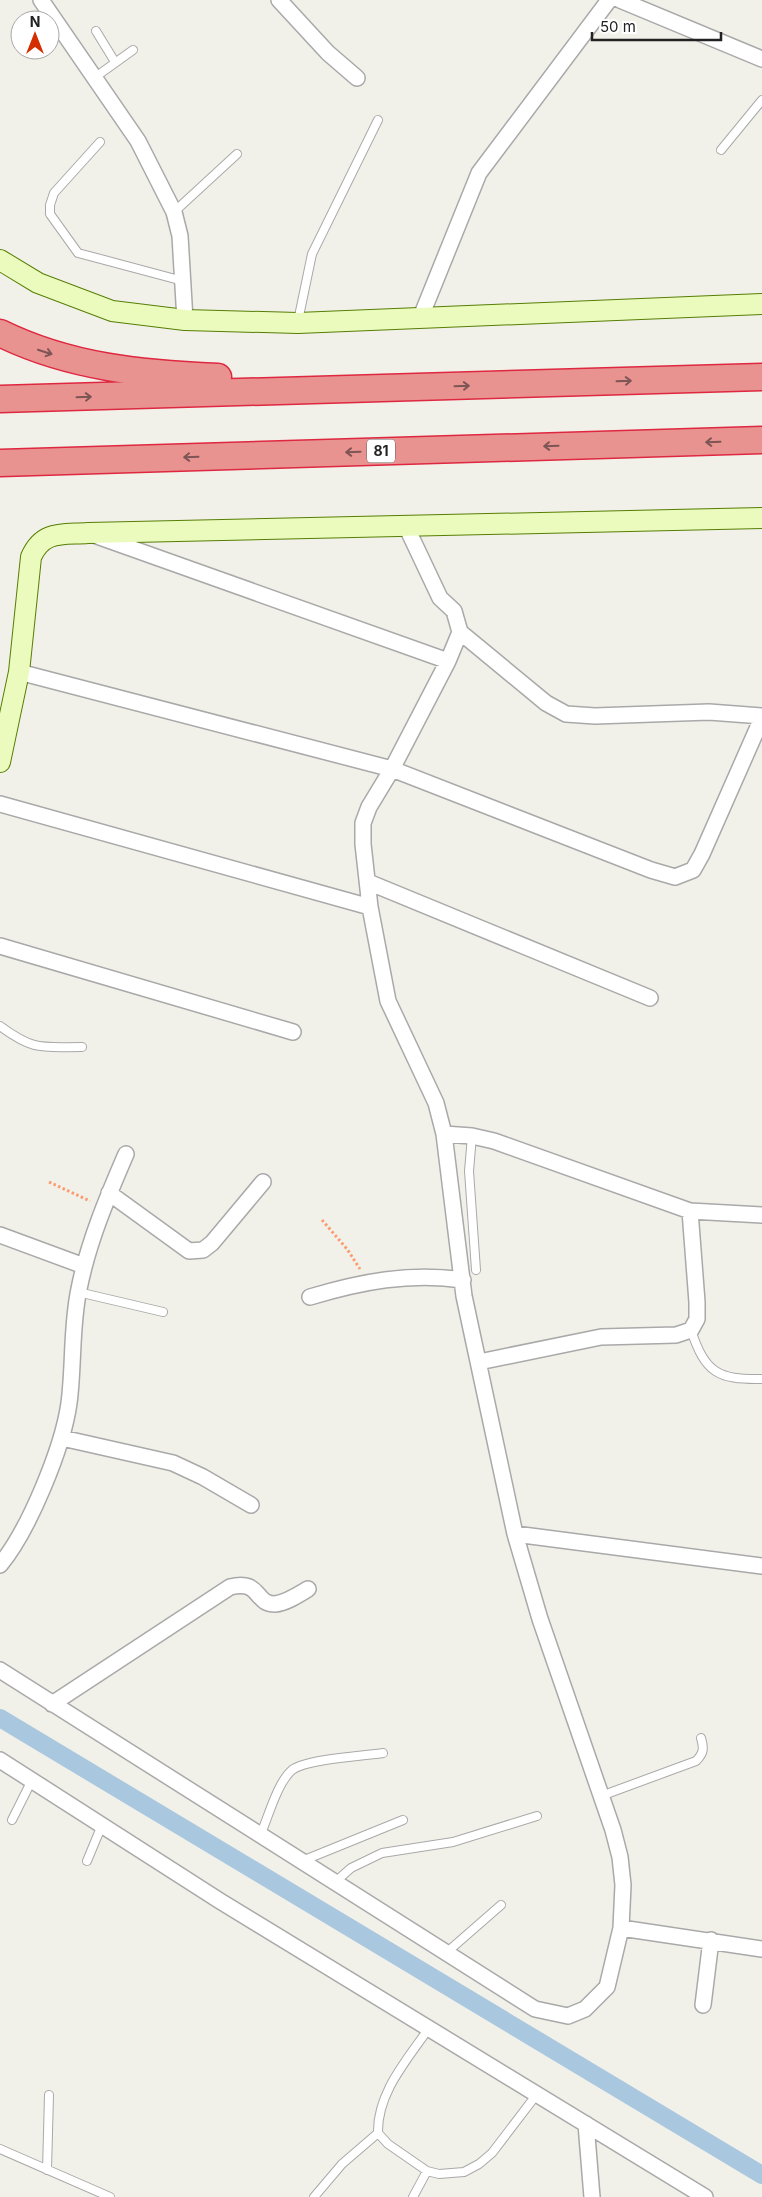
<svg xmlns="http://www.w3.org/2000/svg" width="762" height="2197" viewBox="0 0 762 2197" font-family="Inter,sans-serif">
<rect width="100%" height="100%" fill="#f2f1e9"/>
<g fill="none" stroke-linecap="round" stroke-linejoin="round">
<!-- canal -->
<path stroke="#a9c8df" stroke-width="18" d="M0 1718 762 2175"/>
<defs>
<path id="lane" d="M96 31 115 62
M94 78 133 50
M100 142 54 193 50 205V214L78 253 183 281
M721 150 762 100
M174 212 237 154
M298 321 312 254 378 120
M0 1026C34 1051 41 1047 82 1047
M472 1136 469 1171 476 1270
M78 1292 163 1312
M691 1330C705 1372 717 1380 762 1379
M601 1796 696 1761C704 1753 704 1748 701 1738
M12 1820 32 1780
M260 1836C268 1818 277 1783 292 1770 306 1759 363 1756 383 1753
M87 1861 102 1825
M302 1861 403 1820
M334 1883 351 1868 382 1853 453 1842 537 1816
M446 1953 501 1905
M429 2028C407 2060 377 2093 378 2133L388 2144 427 2171 439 2174 464 2172 479 2164 492 2153 537 2094
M0 2149 110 2197
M47 2170 49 2095
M314 2197 342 2164 378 2133
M413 2197 427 2171"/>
<path id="street" d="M41 0 138 141 174 212 180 236 185 320
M279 0 328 53 357 78
M620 0 762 59
M420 319 479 173 609 0
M94 535 448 661
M460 632 546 703 566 714 595 716 709 712 762 716
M19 672 392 769 651 870 675 877 693 870 702 854 762 718
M0 804 370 907
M368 882 650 998
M0 946 293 1032
M444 1134 472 1136 494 1141 690 1211 762 1215
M109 1193 189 1251 203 1250 212 1243 263 1182
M0 1235 84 1266
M310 1297C360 1282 410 1272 463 1280
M479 1362 601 1337 676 1335 691 1330 697 1319V1302L690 1211
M62 1438 173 1463 203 1477 251 1505
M515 1534 762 1566
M0 1565C29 1530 63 1447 69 1403 74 1365 71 1326 79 1289 88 1243 107 1198 126 1154
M0 1670 535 2009 568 2016 585 2009 607 1987 621 1928 623 1885 620 1857 613 1830 540 1619 515 1534 464 1296 444 1134 436 1103 388 1001 370 907 363 844V823L369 807 392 769 448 661 460 632 454 611 440 598 406 526
M52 1704 230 1587C261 1579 254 1604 275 1604 286 1603 298 1595 308 1589
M0 1760 220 1901 705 2197
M621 1928 762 1949
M703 2005 711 1940
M586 2124 592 2197"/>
<path id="secondary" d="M0 260 38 283 112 311 185 320 298 323 762 304
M0 762 19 672 31 557C43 530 62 535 88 533L762 518"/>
<path id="highway" d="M0 333C69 367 142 374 218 377
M0 399 762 377
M0 463 762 440"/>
</defs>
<!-- lane casing -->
<use href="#lane" stroke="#a9a9a9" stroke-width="10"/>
<!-- street casing -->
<use href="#street" stroke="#a9a9a9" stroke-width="18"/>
<!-- secondary casing -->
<use href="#secondary" stroke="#577e04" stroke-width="22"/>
<!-- highway casing -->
<use href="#highway" stroke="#de2840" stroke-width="29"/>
<!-- path -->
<path stroke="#fb9c70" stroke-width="3" stroke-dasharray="2.5 2.5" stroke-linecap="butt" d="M49 1182 90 1201
M322 1220 347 1249 360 1269"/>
<!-- lane -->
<use href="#lane" stroke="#fff" stroke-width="8"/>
<!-- street -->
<use href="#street" stroke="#fff" stroke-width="15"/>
<!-- secondary -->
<use href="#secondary" stroke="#ebfbbe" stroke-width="20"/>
<!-- highway -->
<use href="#highway" stroke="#e99391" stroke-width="26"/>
</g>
<!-- one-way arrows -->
<defs><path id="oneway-shaft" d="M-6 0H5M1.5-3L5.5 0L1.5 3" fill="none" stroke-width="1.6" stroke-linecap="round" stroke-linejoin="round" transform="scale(1.25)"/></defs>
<g stroke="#7c5554">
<use href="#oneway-shaft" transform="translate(45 352) rotate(18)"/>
<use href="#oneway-shaft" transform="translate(624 381) rotate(-2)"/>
<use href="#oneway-shaft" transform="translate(462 386) rotate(-2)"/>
<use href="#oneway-shaft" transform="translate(84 397) rotate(-2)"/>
<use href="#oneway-shaft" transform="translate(713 442) rotate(178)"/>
<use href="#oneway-shaft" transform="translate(551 446) rotate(178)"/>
<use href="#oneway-shaft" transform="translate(353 452) rotate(178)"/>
<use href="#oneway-shaft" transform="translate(191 457) rotate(178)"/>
</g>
<g text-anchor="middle" stroke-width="4" stroke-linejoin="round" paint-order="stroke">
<!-- shield labels -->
<rect fill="#fff" stroke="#646464" stroke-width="1" x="367" y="439.5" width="28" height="23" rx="4"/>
<g font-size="14" font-weight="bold" fill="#222">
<text x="381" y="456">81</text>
</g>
</g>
<!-- north arrow -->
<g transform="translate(35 35)"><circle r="24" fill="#ffffff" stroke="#a7a7a7"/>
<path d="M0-4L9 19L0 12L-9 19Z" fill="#d42d00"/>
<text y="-8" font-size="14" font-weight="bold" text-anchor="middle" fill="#222222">N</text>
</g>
<!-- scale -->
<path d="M592 32v8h129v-8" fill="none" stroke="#222222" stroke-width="2.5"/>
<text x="600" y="32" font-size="15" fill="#222222" stroke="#ffffff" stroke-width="4" paint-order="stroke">50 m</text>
</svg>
